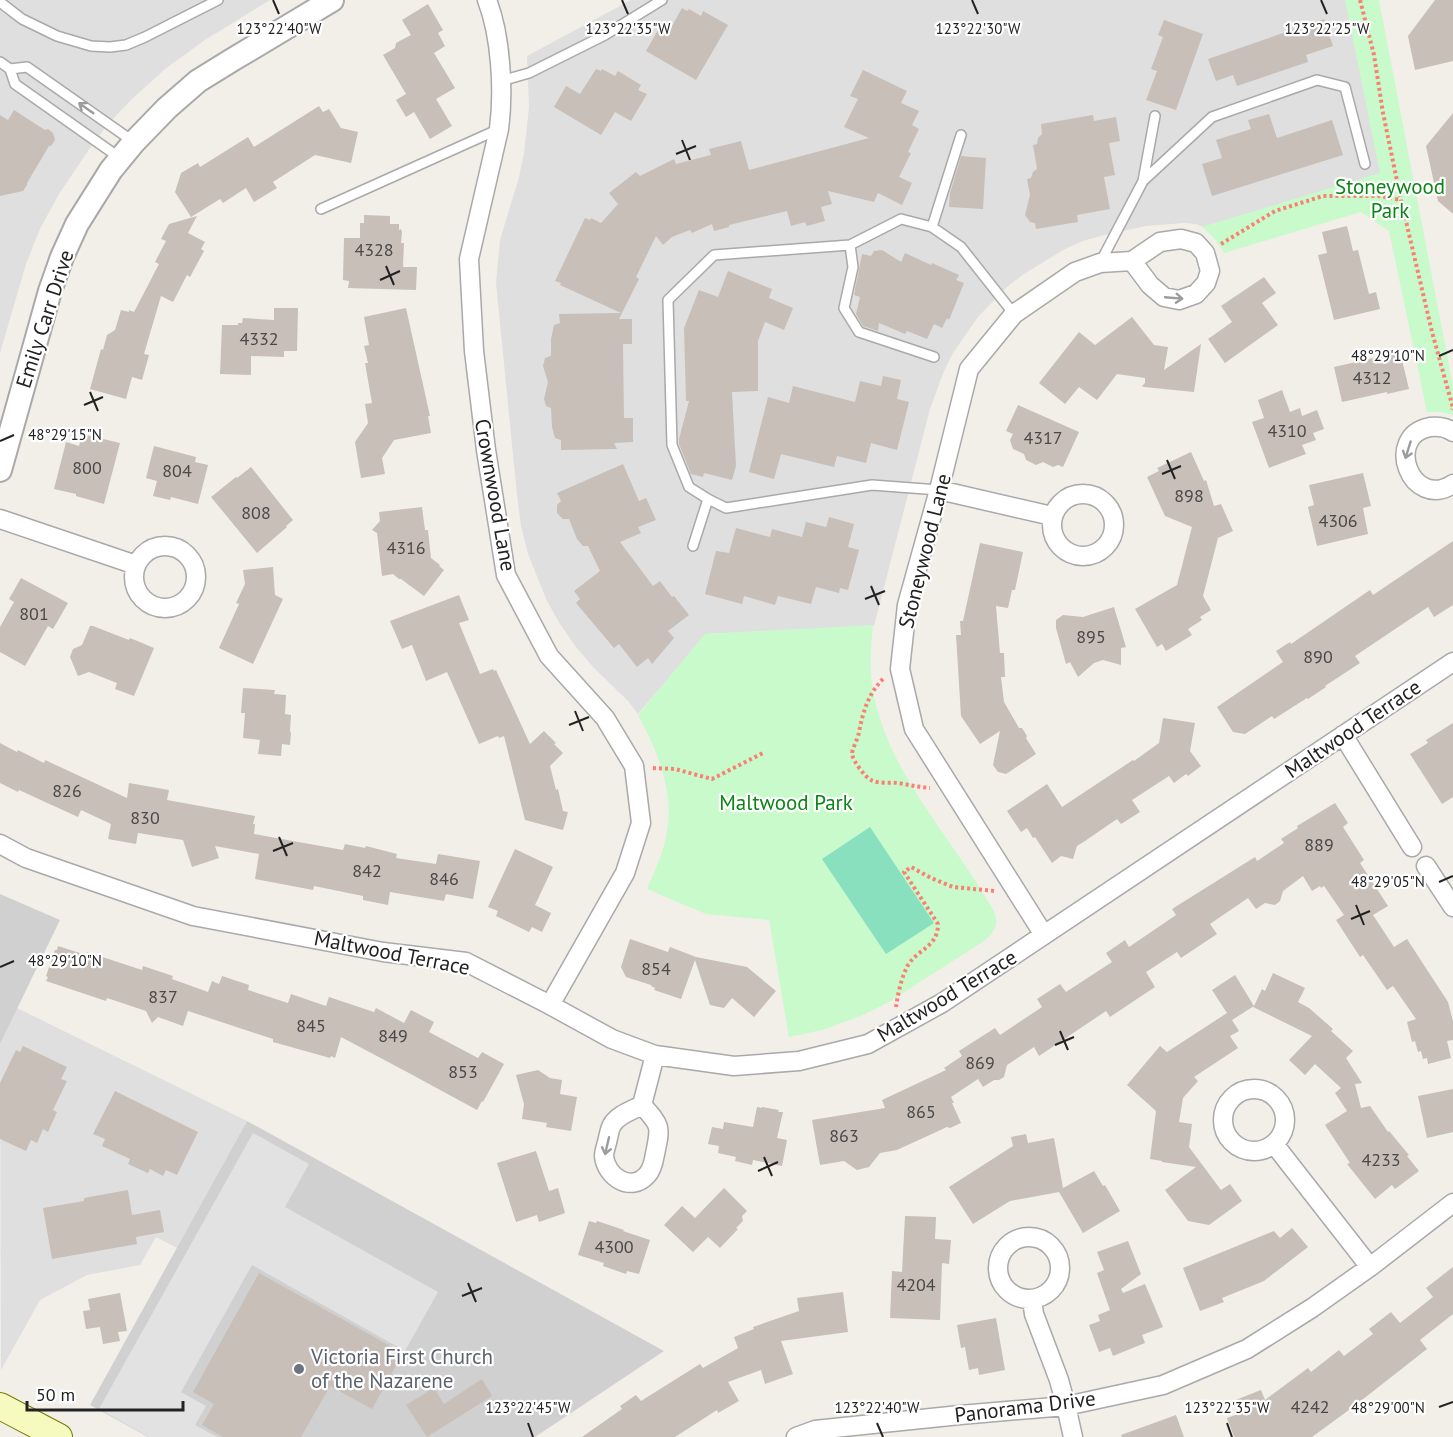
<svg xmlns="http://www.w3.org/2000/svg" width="1453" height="1437" viewBox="0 0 1453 1437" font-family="'PT Sans',sans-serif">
<rect width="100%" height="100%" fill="#f2efe9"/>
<!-- residential -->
<path fill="#e0dfdf" d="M0 0H270L205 40 165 69 131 100 108 124 90 148 59 194 40 229 26 264 0 353Z
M631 0H1347L1381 174 1203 227 1196 224 1184 223 1146 226 1104 235 1083 241 1063 250 1024 274 1008 286 978 317 953 353 944 371 930 409 874 626 706 634 638 714 628 701 594 668 576 647 560 624 547 601 528 554 521 526 517 495 496 283 500 240 519 177 524 153 529 107 527 56Z
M17 1008 247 1121 177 1248 156 1237 140 1265 87 1275 40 1300 1 1370 0 1044Z"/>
<!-- religious -->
<path fill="#d0d0d0" d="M0 894 60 920 0 1044Z
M247 1121 664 1351 535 1437H148L90 1405Z"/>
<!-- park -->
<path fill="#c8facc" d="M1345 0H1379L1453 386V415L1442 412H1427L1389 231 1361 212 1224 253C1218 242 1212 235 1202 227L1380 173Z
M873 625C871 645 869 665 872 685 882 750 920 799 956 852 966 867 977 882 986 898 989 903 993 908 995 914 999 927 993 933 984 941L889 1002 861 1016 822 1030 789 1037 769 920 706 914 647 889C655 870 664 852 667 831 674 790 657 750 638 715L705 634Z"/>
<!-- pitch -->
<path fill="#88e0be" d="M870 827 934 923 886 954 822 859Z"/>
<!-- parking -->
<path fill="#e2e2e2" d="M253 1133 309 1164 285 1207 438 1292 405 1351 252 1265 181 1392 206 1406 195 1425 217 1437H149L99 1409Z"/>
<!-- building -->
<path fill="#c7bfb8" d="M1435 0H1453V61L1415 70 1408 36Z
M428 4 443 30 438 33 445 46 434 53 455 88 436 99 452 126 430 139 414 112 406 117 396 100 406 94 383 55 395 48 396 43 411 35 402 20Z
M682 8 687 11 689 9 701 16 703 11 728 25 696 80 646 51 658 30 667 35Z
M1324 19 1333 46 1306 55 1308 62 1237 86 1233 75 1216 81 1208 59Z
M1164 20 1203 34 1176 110 1146 100 1157 71 1151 69 1163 37 1158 35Z
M596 69 601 71 602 69 615 76 618 71 641 85 638 90 647 94 631 121 615 112 601 135 554 107 566 86 580 94Z
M863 70 907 91 901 103 919 111 912 125 919 129 908 152 911 153 899 177 912 183 902 205 878 193 874 202 828 191 832 204 821 207 825 221 807 226 805 222 791 226 787 211 729 225V227L714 231 712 224 692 233 690 230 672 237 663 245 656 236 636 277 639 279 619 319H632V344H623L624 418H633V442L614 443 617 449 561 450V440L555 438 552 427 551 408 546 406 544 399 548 382 543 366 545 358 551 356V339L554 325 560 323 559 314 621 313 560 285 561 283 555 281 585 218 590 220 591 218 601 223 618 204 609 193 636 172 640 176 674 159 676 164 711 155 709 149 741 141 749 170 869 138 844 127 858 99 850 96Z
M319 106 323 112 329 109 341 128 358 132 351 163 315 155 273 182 277 188 254 202 246 188 223 203 220 199 191 217 175 192 181 173 198 163 200 167 248 137 254 147Z
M14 110 45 130 48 129 53 133 55 140 51 146H49L27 183V185L23 191 0 196V115L8 120Z
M1453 113V214L1438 201 1426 146Z
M1269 114 1277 138 1332 120 1343 155 1212 196 1202 164 1222 158 1216 140 1251 129 1248 120Z
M1093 115 1094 121 1116 117 1120 141 1109 143 1115 175 1104 177 1110 209 1077 215 1078 222 1036 229 1035 223 1030 222 1025 215 1030 195 1027 179 1031 178 1033 172 1037 169 1033 145 1037 144 1038 138 1042 134 1041 124Z
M961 156 986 158 983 209 949 207 950 193Z
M364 215 390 216V224H399V230L401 229 402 232 401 243H404L403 267H417L416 290 348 288 349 281 343 280 344 238H360V223H364Z
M197 216 188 233 205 242 201 249 204 251 190 277 187 275 173 302 161 296 144 354 149 355 142 380 132 377 126 399 90 389 101 349 103 350 107 335 115 330 121 310 129 312V310L134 312 159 264 155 262 166 241 161 239 169 224Z
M1347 226 1353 251 1358 250 1369 294 1376 292 1380 309 1334 320 1318 255 1327 253 1322 232Z
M882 250 901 262 905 253 931 265 932 263 959 275 956 280 964 283 949 320 947 318 942 328 934 324 927 339 907 331 905 334 879 323 878 331 863 326 856 314 860 297 854 295 862 254 871 256 874 251Z
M728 271 772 289 769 298 793 308 784 330 765 322 758 341V391L732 392 736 466 732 480 704 473 703 477 691 474 679 444V439L689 401H686L684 328 699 290 718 297Z
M1264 277 1276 293 1262 303 1278 325 1225 363 1208 339 1232 322 1221 306Z
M274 308H298L297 351H284V357L251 356V375L220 374 222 325H238V323H242L243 318 274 320Z
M406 308 430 416H428L431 433 394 440 382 458 385 474 361 478 355 442 368 423 365 404 372 403 365 363H368L364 346 369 345 364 317Z
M1132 317 1154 345 1168 347 1164 370 1201 344 1194 392 1144 387 1142 386 1145 383V378L1117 374 1097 400 1079 387 1065 404 1039 383 1079 332 1095 345Z
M1400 352 1409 389 1387 394V392L1342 402 1334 367Z
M883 376 901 380 897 399 909 402 897 450 871 443 866 463 837 456 834 467 781 454 774 479 749 472 768 397 789 403 793 386 855 402 860 381 881 386Z
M1282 390 1290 412 1300 408 1302 416 1317 410 1324 429 1313 433 1316 440 1302 445 1306 454 1269 468 1252 422 1264 418 1258 400Z
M1018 405 1079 432 1063 467 1058 465 1053 467 1043 462 1036 465 1026 460 1024 454 1013 449 1010 440 1013 434 1006 431Z
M82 434 120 443 104 504 76 496V494L54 489 66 442 79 446Z
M154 446 196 457 195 462 208 465 198 504 171 497 170 500 153 496 157 481 146 478Z
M1191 452 1204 481 1206 480 1214 506 1221 504 1233 531 1218 538 1203 596 1211 610 1200 617 1202 620 1188 629 1192 635 1166 651 1162 644 1157 647 1135 609 1177 585 1192 527 1165 516 1147 477 1159 471 1157 468Z
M623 464 639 501 646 498 656 520 638 527 641 533 620 542 653 586 660 581 672 597 674 596 689 615 668 631 674 638 652 664 648 658 637 667 619 644 614 648 576 603 580 599 574 591 600 571 588 546H583L577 539 569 519H563L557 513V505L561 501 557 493Z
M251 467 293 520 286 526 287 527 257 553 211 497 236 477 237 478Z
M1363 473 1371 506 1363 508 1368 534 1317 546 1308 507 1314 505 1309 485Z
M422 507 425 530H428L431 558 440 565 439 566 444 570 424 596 401 579H399L393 574 382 576 377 533 372 530 380 521 379 512Z
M829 517 854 524 848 547 859 550 848 590 840 588 839 593 816 587 811 604 778 596 775 605 744 596 742 604 705 594 716 551 729 553 736 528 770 537 772 529 802 537 806 522 826 527Z
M1453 541V605L1434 617 1428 607 1355 656 1360 663 1325 686 1326 687 1308 699 1307 698 1274 719 1272 716 1245 734 1233 732 1217 707 1283 662 1276 651 1290 642 1291 644 1370 590 1373 595Z
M980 543 1023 552 1015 590H1012L1008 608 996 606 1000 653H1004L1005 677H1001L1004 702 1019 728H1022L1027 736 1026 738 1036 754 1006 774 998 772 993 765 1000 731 980 744 961 716 956 635H961L960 621H963Z
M273 567 275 595 283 599 253 664 219 648 239 604 236 603 245 584 243 570Z
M21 578 68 603 53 629 48 626 25 666 0 652V627L14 602 9 599Z
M459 595 469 620 459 623 480 674 493 669 494 671 496 670 530 744 544 731 556 743 554 744 563 753 550 766 556 790 558 789 563 811 568 812 563 830 525 820 504 736 499 738 498 736 479 744 447 672 426 681 412 645 402 649 390 621Z
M1114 607 1126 647 1121 648V665L1103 660 1094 663 1078 677 1070 662 1066 664 1056 628V620L1063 615 1083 617Z
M90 626H93L129 640 130 638 154 648 134 696 115 689 117 683 89 672 78 676 70 657 73 649 82 645Z
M243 688 275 690 274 694 286 695 285 714 291 715 290 731 291 733 290 745 282 744 281 756 258 754 260 740 243 738 245 713H241Z
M1163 718 1195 723 1190 751 1201 766 1188 776 1186 774 1174 783 1169 776 1132 800 1140 812 1121 824 1117 819 1085 841 1077 846 1073 859 1061 856 1052 863 1035 837 1033 838 1027 828 1021 832 1007 811 1047 784 1062 807 1133 760 1134 761 1159 743Z
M1453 723V797L1442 804 1410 754 1428 743 1426 740Z
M0 743 17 752 18 750 44 763 45 760 127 798 129 783 169 790 167 800 255 816 253 824H255L254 834 343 850 345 844 365 848 366 846 397 854 396 858 436 864 438 854 480 861 473 899 446 894 444 901 390 892 388 905 363 900V896L314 886 313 890 255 879 259 854 215 846 219 858 192 867 183 840 138 833 136 844 108 839 111 824 81 810 78 817 19 790 18 792 0 783Z
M1335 803 1348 823 1343 827 1364 860 1360 863 1388 906 1373 915 1394 947 1407 939 1448 1002 1453 1021V1040L1447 1041 1451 1058 1428 1064 1427 1058 1423 1059 1421 1051 1418 1052 1415 1041 1412 1042 1407 1022 1416 1019 1393 986 1387 990 1363 955 1360 957 1336 920 1344 915 1324 886 1321 888 1320 886 1312 891 1303 876 1283 891 1280 901 1275 905 1265 903 1256 909 1248 898 1210 924 1217 934 1181 958 1177 952 1146 972 1155 987 1110 1017 1106 1011 1039 1056 1034 1047 1007 1065 1004 1077 999 1080H994L983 1087 978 1079 951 1097 954 1103H952L961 1123 950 1128 947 1127 897 1150 880 1153 869 1167 857 1170 844 1161 820 1165 812 1120 885 1108 882 1100 946 1070 944 1068 962 1056 959 1051 995 1028 1000 1035 1042 1007 1037 999 1060 984 1066 992 1112 962 1106 953 1125 940 1129 947 1176 915 1172 909 1255 857 1257 861 1284 843 1281 839 1298 828 1297 826Z
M515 849 553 867 535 905 551 913 542 932 532 927 529 932 496 916 498 911 488 907Z
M630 939 668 952 670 947 696 957 747 967 776 991 754 1017 732 998 724 1008 710 1005 695 960 681 999 654 990 655 988 651 986V985L626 977 621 967Z
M58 946 86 955 87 952 142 970 143 966 173 976 172 979 208 992 212 981 219 984 222 976 249 985 248 990 288 1003 291 994 326 1006 329 997 374 1012 376 1008 404 1023 411 1010 434 1022 429 1032 478 1058 482 1052 504 1064 483 1102 482 1101 477 1110 407 1072 341 1037 335 1058 331 1056 330 1058 273 1042V1039L188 1011 183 1026 158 1017 152 1023 146 1011 107 998 106 1001 46 981 48 977 46 976 55 950H57Z
M1273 973 1305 988 1298 1002 1309 1008 1333 1029 1331 1031 1353 1051 1346 1058 1362 1083 1355 1084 1361 1108 1370 1106 1388 1132 1389 1131 1409 1155 1407 1156 1419 1171 1395 1189 1392 1185 1375 1199 1347 1164 1350 1163 1325 1125 1347 1111 1335 1093 1341 1088 1315 1064 1305 1075 1289 1060 1312 1036 1253 1007 1254 1006 1232 1020 1239 1031 1230 1036 1238 1048 1194 1077 1198 1081 1183 1098 1179 1122 1192 1124 1189 1147 1221 1190 1230 1184 1242 1201 1209 1225 1188 1221 1165 1190 1196 1167 1162 1162V1161L1150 1159 1156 1111 1127 1085 1160 1046 1167 1052 1227 1013 1212 990 1235 975 1254 1006 1262 989 1265 991Z
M23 1046 67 1067 61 1079 67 1081 53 1110 57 1112 48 1132 43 1129 37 1143 31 1140 26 1151 0 1139V1083L16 1050 20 1052Z
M538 1070 550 1078 562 1080 560 1094 577 1097 571 1131 546 1127 547 1123 522 1119 524 1104 516 1075Z
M1453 1089V1132L1427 1138 1418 1096Z
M115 1091 198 1132 177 1175 166 1170 163 1176 150 1169 148 1173 128 1164 130 1159 102 1146 105 1139 93 1134Z
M757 1107 762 1108V1107L779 1110 778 1112H783L777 1138 787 1140 782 1166 753 1160 752 1165 735 1161 736 1157 718 1153 719 1146 708 1144 712 1127 723 1129 724 1122 753 1127Z
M1026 1134 1028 1143 1054 1138 1063 1188 1094 1171 1103 1186 1105 1185 1120 1211 1083 1233 1059 1192 1010 1201 973 1224 949 1187 1013 1146 1011 1137Z
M536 1151 549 1191 558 1188 565 1213 539 1222 537 1215 516 1222 497 1163Z
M724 1188 747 1211 742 1216 743 1221 736 1228 738 1229 720 1248 708 1237 693 1252 664 1225 682 1206 695 1218Z
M128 1190 132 1215 160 1210 164 1232 136 1237 137 1244 52 1259 43 1208 84 1201V1198Z
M905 1216 936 1217 935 1239 951 1240 949 1264 942 1263 940 1320 890 1318 892 1271 902 1272Z
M589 1221 596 1223 597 1221 624 1230 623 1231 650 1240 639 1274 627 1271 626 1274 603 1266 604 1263 578 1255Z
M1292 1228 1308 1247 1264 1281 1222 1298 1224 1302 1200 1311 1183 1268 1274 1231 1280 1238Z
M1128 1241 1141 1274 1121 1289 1123 1293 1145 1284 1163 1327 1142 1335 1145 1343 1113 1356 1110 1348 1099 1352 1089 1325 1100 1321 1098 1315 1110 1310 1097 1273 1104 1270 1097 1252Z
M1453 1267V1314L1420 1340 1427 1349 1353 1407 1312 1437H1234L1227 1418 1238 1414 1233 1401 1261 1390 1265 1400 1308 1368 1311 1372 1339 1350 1344 1356 1373 1334 1369 1329 1391 1312 1400 1323 1433 1297 1426 1288Z
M259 1273 403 1353 372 1409 330 1386 301 1437H223L202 1425 214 1404 193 1392Z
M843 1292 848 1332 781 1341 793 1374 765 1384 761 1370 728 1382 739 1401 718 1413 717 1410 675 1437H582L622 1409 620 1406 636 1395 641 1401 700 1364 703 1368 738 1348 734 1337 754 1329 753 1327 799 1311 797 1298Z
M120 1293 127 1331 118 1332 120 1341 103 1344 100 1327 86 1329 83 1311 90 1310 88 1299Z
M996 1318 1005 1370 979 1375 978 1368 969 1370 965 1347 961 1348 957 1325Z
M482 1379 492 1396 427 1437 406 1405 434 1388 444 1404Z
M1176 1415 1184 1437H1122L1121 1435Z"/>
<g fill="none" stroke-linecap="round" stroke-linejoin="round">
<defs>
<path id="service" d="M0 2 22 19 57 36 91 46 110 47 126 45 145 37 218 0
M0 62 10 69 15 84 120 158
M10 69 27 67 134 142
M501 81 529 73 605 35 662 0
M1143 181 1212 117 1317 80 1345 87 1365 164
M321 209 499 129
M932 227 961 135
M850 245 853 267 844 308 859 332 934 357
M1100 263 1143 181 1155 116
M939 490 872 485 726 508 708 499 689 487 672 445 668 300 714 255 850 245 901 219 932 227 961 247 1014 314
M693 546 708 499"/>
<path id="minor" d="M487 0C501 36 504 91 499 129L469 259 474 351 486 450 506 575 549 656 605 718 634 766 641 823 625 873 550 1005
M1453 432C1446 427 1438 426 1430 427 1383 436 1411 511 1453 484
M939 490 1052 516
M1052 525a31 31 0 1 1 62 0a31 31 0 1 1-62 0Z
M0 519 136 565
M134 577a31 31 0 1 1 62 0a31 31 0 1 1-62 0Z
M1343 735 1412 847
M0 844 26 858 193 916 383 952 466 962 550 1005 612 1039 655 1055 734 1066 799 1061 868 1044 942 1003 1453 662
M1426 866 1453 907
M1044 935 914 729 900 669 907 605 939 490 969 369 1014 314 1075 272 1100 263 1132 261 1160 242 1181 239 1196 243 1205 253 1210 271 1206 283 1196 294 1179 300 1164 297 1150 285 1132 261
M1223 1120a31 31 0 1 1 62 0a31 31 0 1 1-62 0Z
M642 1105C661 1126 661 1126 655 1154 654 1160 652 1170 647 1175 631 1193 606 1177 604 1156 604 1151 607 1144 608 1138 609 1134 610 1128 612 1125 617 1115 633 1110 642 1105L655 1055
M1274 1144 1370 1267
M998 1268a31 31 0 1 1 62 0a31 31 0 1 1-62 0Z
M1032 1300 1034 1314 1059 1380 1066 1406 1073 1437
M796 1437 815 1430 960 1415 1066 1406 1163 1385 1247 1349 1312 1308 1370 1267 1453 1203"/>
<path id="tertiary" d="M0 470 50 291 62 257 77 224 111 170 134 142 167 108 198 81 232 60 332 0"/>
<path id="secondary" d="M0 1406 59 1437"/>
</defs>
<!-- service casing -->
<use href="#service" stroke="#a9a9a9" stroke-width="12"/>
<!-- minor casing -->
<use href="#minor" stroke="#a9a9a9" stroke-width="21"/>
<!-- tertiary casing -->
<use href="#tertiary" stroke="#a9a9a9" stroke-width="26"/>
<!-- secondary casing -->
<use href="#secondary" stroke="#707d05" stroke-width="28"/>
<!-- path -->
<path stroke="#fa8072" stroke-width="4" stroke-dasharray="3 3" stroke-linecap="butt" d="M1360 0 1374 55 1383 113 1401 200 1432 332 1453 408 1452 410
M1221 244 1275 211 1323 196H1379L1401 200
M883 679C868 694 863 712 859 732 858 739 852 749 852 754 853 761 865 777 871 780 878 784 890 782 898 783 909 785 919 787 930 788
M653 768 675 769 712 779 763 753
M896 1007C898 994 901 978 908 965 918 949 938 947 938 924L904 872 911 867 931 878 953 887 995 891"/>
<!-- service -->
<use href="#service" stroke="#fff" stroke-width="9"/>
<!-- minor -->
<use href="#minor" stroke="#fff" stroke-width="18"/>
<!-- tertiary -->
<use href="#tertiary" stroke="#fff" stroke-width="22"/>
<!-- secondary -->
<use href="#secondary" stroke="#f7fabf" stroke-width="26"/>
</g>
<!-- one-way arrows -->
<defs><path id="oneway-shaft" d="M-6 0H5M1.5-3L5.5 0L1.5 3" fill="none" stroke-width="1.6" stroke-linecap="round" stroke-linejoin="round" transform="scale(1.5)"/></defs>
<g stroke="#9c9c9c">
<use href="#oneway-shaft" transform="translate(86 108) rotate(-145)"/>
<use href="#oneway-shaft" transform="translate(1174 298) rotate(5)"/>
<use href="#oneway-shaft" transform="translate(1408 450) rotate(107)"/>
<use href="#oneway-shaft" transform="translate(607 1146) rotate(103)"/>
</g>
<!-- ticks -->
<path fill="none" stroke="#222" stroke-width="2" d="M273 0 279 14M622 0 628 14M972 0 978 14M1321 0 1327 14M682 140 690 160M676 154 696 146M386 266 394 285M380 280 400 271M1439 356 1453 350M90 392 98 411M84 405 103 397M0 441 14 435M1167 460 1175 479M1162 474 1181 466M871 586 879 605M865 599 885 591M575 711 583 731M569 725 589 717M279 837 287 856M273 851 293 843M1439 882 1453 876M1356 905 1364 925M1351 919 1370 911M0 967 14 961M1060 1031 1068 1050M1055 1045 1074 1037M764 1157 772 1176M758 1171 778 1162M468 1283 476 1302M462 1296 482 1288M1439 1407 1453 1402M528 1423 533 1437M877 1423 883 1437M1227 1423 1232 1437"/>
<!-- markers -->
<circle fill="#6b7280" stroke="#fff" stroke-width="2" cx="299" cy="1369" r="6"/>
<g text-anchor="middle" stroke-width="4.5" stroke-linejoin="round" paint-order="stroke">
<!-- number labels -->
<g font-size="18" fill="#4b4948">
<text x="374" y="256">4328</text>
<text x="259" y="345">4332</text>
<text x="1372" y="384">4312</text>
<text x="1287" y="437">4310</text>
<text x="1043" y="444">4317</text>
<text x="87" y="474">800</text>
<text x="177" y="477">804</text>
<text x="1189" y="502">898</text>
<text x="256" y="519">808</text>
<text x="1338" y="527">4306</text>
<text x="406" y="554">4316</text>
<text x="34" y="620">801</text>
<text x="1091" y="643">895</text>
<text x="1318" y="663">890</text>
<text x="67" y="797">826</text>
<text x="145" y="824">830</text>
<text x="1319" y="851">889</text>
<text x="367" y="877">842</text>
<text x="444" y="885">846</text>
<text x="656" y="975">854</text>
<text x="163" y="1003">837</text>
<text x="311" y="1032">845</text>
<text x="393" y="1042">849</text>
<text x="980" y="1069">869</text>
<text x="463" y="1078">853</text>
<text x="921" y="1118">865</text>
<text x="844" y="1142">863</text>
<text x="1381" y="1166">4233</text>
<text x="614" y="1253">4300</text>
<text x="916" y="1291">4204</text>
<text x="1310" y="1413">4242</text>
</g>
<!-- park labels -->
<g font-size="21" fill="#0c8416" stroke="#fff">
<text x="1390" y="194">Stoneywood<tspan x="1390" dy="24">Park</tspan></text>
<text x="786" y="810">Maltwood Park</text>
</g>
<!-- street labels -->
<g font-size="21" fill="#222" stroke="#fff">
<text transform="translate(45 319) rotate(-72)" y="7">Emily Carr Drive</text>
<text transform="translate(495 495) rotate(80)" y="7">Crownwood Lane</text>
<text transform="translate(925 551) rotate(-76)" y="7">Stoneywood Lane</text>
<text transform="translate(1353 729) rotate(-34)" y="7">Maltwood Terrace</text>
<text transform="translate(392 953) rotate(11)" y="7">Maltwood Terrace</text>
<text transform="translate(947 996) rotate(-31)" y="7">Maltwood Terrace</text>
<text transform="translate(1025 1407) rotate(-7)" y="7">Panorama Drive</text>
</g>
<!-- worship labels -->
<g font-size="21" fill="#5b616d" stroke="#fff" text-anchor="start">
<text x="311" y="1364">Victoria First Church<tspan x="311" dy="24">of the Nazarene</tspan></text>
</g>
</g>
<g font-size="15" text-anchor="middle" fill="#222" stroke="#fff" stroke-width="4.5" stroke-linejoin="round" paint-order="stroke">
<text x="279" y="34">123°22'40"W</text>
<text x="628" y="34">123°22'35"W</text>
<text x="978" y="34">123°22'30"W</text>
<text x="1327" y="34">123°22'25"W</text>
<text x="1388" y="361">48°29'10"N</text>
<text x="65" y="440">48°29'15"N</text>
<text x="1388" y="887">48°29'05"N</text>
<text x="65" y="966">48°29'10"N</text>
<text x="1388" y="1413">48°29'00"N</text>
<text x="528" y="1413">123°22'45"W</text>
<text x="877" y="1413">123°22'40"W</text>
<text x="1227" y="1413">123°22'35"W</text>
</g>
<!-- scale -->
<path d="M27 1401v9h156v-9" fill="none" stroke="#222222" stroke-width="3"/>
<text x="36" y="1401" font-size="18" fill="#222222" stroke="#ffffff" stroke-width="4.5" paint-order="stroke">50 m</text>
</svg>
